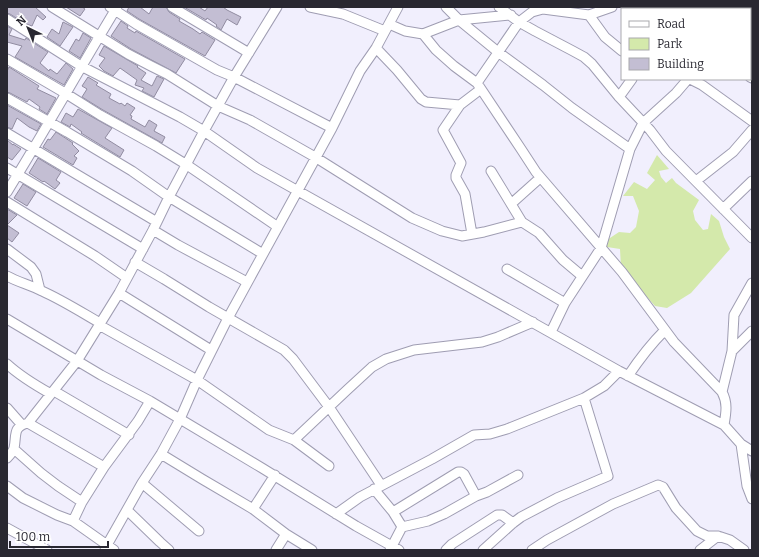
<svg xmlns="http://www.w3.org/2000/svg" width="759" height="557" viewBox="0 0 759 557" font-family="Bitter,serif">
<rect width="100%" height="100%" fill="#f1effd"/>
<!-- green -->
<path fill="#d4e9ab" d="M657 155 669 169 659 171 661 177 666 183 672 178 676 183 699 200 693 211 695 220 703 230 708 229 711 214 719 221 724 237 730 249 691 293 667 308 655 306 621 268 620 249 607 247V240L619 232 630 233 636 227 639 211 633 196H623L634 182 647 189 655 180 647 173Z"/>
<!-- building -->
<path fill="#c3bed3" stroke="#918ca1" d="M7 7H35L46 17 43 20 37 15 32 26 24 23 10 14 7 13Z
M66 7H82L85 9 80 16Z
M129 7H140L149 14 153 7H166L169 12 180 19 179 21 193 29 200 34 202 32 215 40 205 56 139 19 127 11Z
M184 7H199L205 11 208 7H223L227 10 241 17 237 25 227 19 221 30 216 26 217 25 207 18 206 20Z
M121 21 128 26 127 28 135 33 136 31 185 59 176 73 131 49 111 36Z
M63 22 73 27 60 46 47 37 52 29 59 34Z
M7 26 12 29 9 35 25 40 26 38 48 52 40 63 49 71 50 69 57 74 66 63 73 69 64 85 15 57 22 46 7 42Z
M83 33 91 38 80 58 69 51 76 39 79 41Z
M104 46 138 66 137 67 146 73 141 80 152 86 157 76 164 79 154 97 142 91 144 88 135 85 137 80 120 68 113 76 104 71 99 66 105 58 99 55Z
M9 67 39 86 37 89 56 98 47 114 39 109 40 107 29 99 27 102 10 93 7 92V71Z
M88 77 98 83 96 85 111 94 109 98 120 104 121 103 125 106 127 103 135 108 130 115 132 116 131 119 145 127 149 120 157 125 154 131 165 137 162 143 103 110 82 97 87 89 82 86Z
M7 105 41 124 37 131 29 127 17 118 12 129 7 127Z
M78 109 112 128 105 138 124 150 120 157 81 133 82 132 71 124 70 127 61 122 66 113 73 117Z
M56 132 73 143 72 144 79 151 74 156 77 158 73 165 43 147 48 139 50 140Z
M7 140 13 145V144L21 149 12 160 7 157Z
M38 158 61 172 56 180 60 183 55 189 44 181 43 182 29 173Z
M23 184 36 192 27 206 14 198Z
M7 209 17 215 7 225 19 233 12 242 7 238Z"/>
<g fill="none" stroke-linecap="round" stroke-linejoin="round">
<defs>
<path id="minor" d="M52 7 128 54 151 66 167 74 218 106 250 120 315 157 412 218 442 231 462 236 484 232 522 222
M110 7 136 24 217 70 234 77 332 128
M172 7 249 53
M310 7 343 14 385 31
M446 7 459 20 498 52 543 85 572 108 630 149
M499 7 519 22 535 31 573 51 584 57 592 64 619 97 650 130 666 151 752 238
M705 7 709 9
M676 9 677 7
M734 9 735 7
M589 15 605 37 622 51
M7 19 81 66 180 117 204 131 257 168 619 371 724 425 741 444 752 451
M389 24 405 31 423 34 459 20 511 15
M423 34 436 50 454 66 477 83 521 149 536 172 622 272 674 342 722 392C728 403 726 413 724 425
M750 35 752 36
M376 48 397 70 421 99 426 102 460 105 481 89
M7 59 65 93 100 115 156 146 187 165 278 227
M750 77 752 78
M690 79 702 85 752 121
M477 83 519 22 532 12 543 9 589 15 612 7
M619 97 632 79
M7 98 67 132 132 171 169 197 153 230 119 293 77 361 28 423C12 427 17 435 14 448 13 452 10 455 7 458
M460 105 443 130 461 163 456 175V178L465 194 472 234
M7 133 157 222
M7 168 143 249
M491 171 522 222 539 233 563 260 582 276
M696 181 733 152 752 130
M7 192C45 131 80 68 117 7
M7 202 95 256 127 278
M511 204 540 178
M723 209 752 181
M153 230 178 245 247 282
M7 249 31 267 36 274 40 290
M263 254 169 197 204 131 234 77 277 7
M135 262 164 279 209 307 284 350 293 359 329 407 381 485
M507 269 565 303
M7 276C18 282 30 285 42 291 62 300 81 312 100 323
M119 293 211 350
M7 319 101 375 150 401 262 468 356 526 399 550
M99 325 197 380 269 430 294 440 329 466
M551 332 565 303 601 248 630 149 643 123 676 93 688 79
M732 351 752 331
M7 364C20 376 35 385 51 394
M628 376C640 358 651 344 665 330
M54 391 129 435
M722 392 732 351 734 315 752 283
M7 408 22 425
M28 423 104 467
M294 440 347 390 372 367 386 359 414 350 482 342 498 337 533 322
M741 444 747 486 752 499
M14 449 41 473 58 486 82 502
M161 454 202 479 253 509 275 475
M142 483 199 531
M7 486 23 498 57 515 73 521 107 545 114 550
M374 489 393 512 401 525 402 527 390 550
M253 509 286 534 312 550
M127 510 160 542 169 550
M393 512 458 472H461L464 474 476 496
M336 514 360 497 432 459 474 435 490 434 507 429 584 398 604 386 619 371
M73 521 82 502 104 467 138 421 150 401
M402 527 428 521 444 514 476 496 487 492 518 475
M7 528 47 550
M105 550 107 545 142 483 161 454 180 419 197 380 228 318 332 128 360 71 376 48 398 7
M276 550 286 534
M446 550 452 544 497 515H502L513 523
M483 550 513 523 521 517 557 498 608 476 584 398
M532 550 547 540 613 504 658 485 663 487 676 508 697 531 707 536H718L730 540 744 550
M700 550 718 536"/>
</defs>
<!-- minor casing -->
<use href="#minor" stroke="#9f9db2" stroke-width="11"/>
<!-- minor -->
<use href="#minor" stroke="#fff" stroke-width="9"/>
</g>
<!-- border -->
<rect width="759" height="557" fill="none" stroke="#292831" stroke-width="16"/>
<!-- legend -->
<rect x="621" y="8" width="130" height="72" fill="#ffffff" stroke="#a9a9ad"/>
<rect x="629" y="21" width="20" height="6" fill="#ffffff" stroke="#a9a9ad"/>
<text x="657" y="28" font-size="12" fill="#292831">Road</text>
<rect x="629" y="38" width="20" height="12" fill="#d4e9ab" stroke="#a9a9ad"/>
<text x="657" y="48" font-size="12" fill="#292831">Park</text>
<rect x="629" y="58" width="20" height="12" fill="#c3bed3" stroke="#a9a9ad"/>
<text x="657" y="68" font-size="12" fill="#292831">Building</text>
<!-- north arrow -->
<g transform="translate(28 28) rotate(317)" stroke="#ffffff" stroke-width="3" paint-order="stroke">
<path d="M0-3L7 15L0 10L-7 15Z" fill="#292831"/>
<text y="-6" font-size="11" font-weight="bold" text-anchor="middle" fill="#292831">N</text>
</g>
<!-- scale -->
<path d="M10 541v6h98v-6" fill="none" stroke="#292831" stroke-width="2"/>
<text x="16" y="541" font-size="12" fill="#292831" stroke="#ffffff" stroke-width="3" paint-order="stroke">100 m</text>
</svg>
